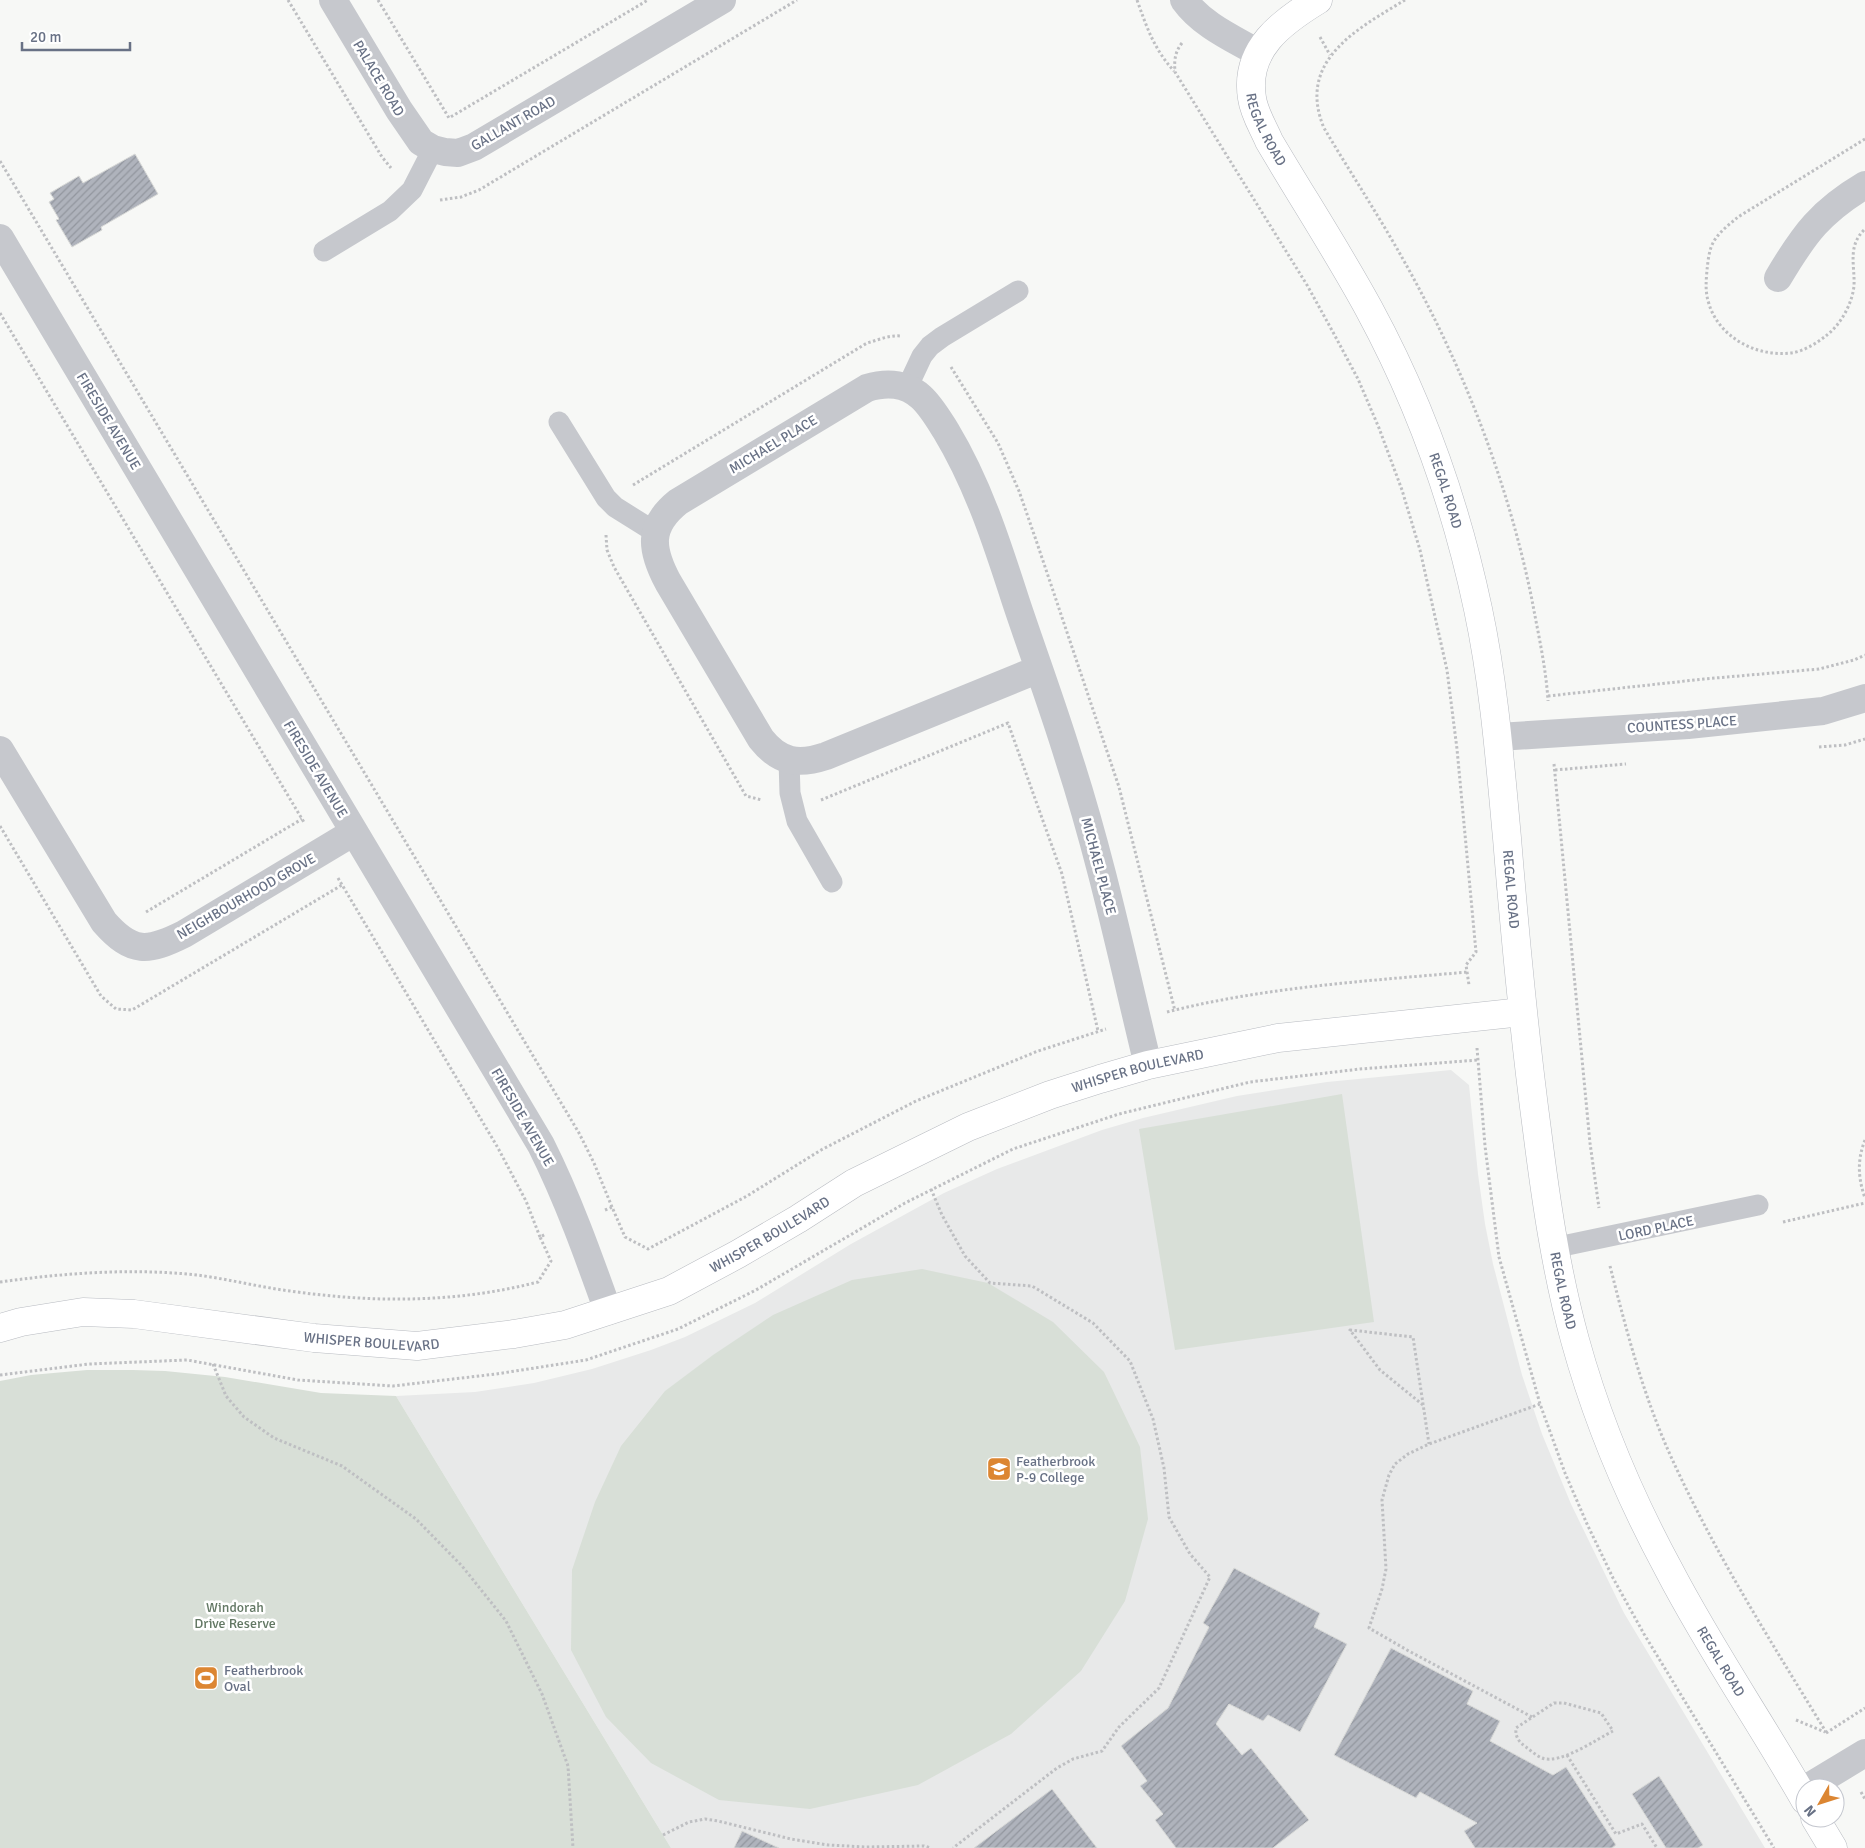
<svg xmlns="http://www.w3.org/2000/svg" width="1865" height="1848" viewBox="0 0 1865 1848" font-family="Signika,sans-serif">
<defs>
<pattern id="building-hatch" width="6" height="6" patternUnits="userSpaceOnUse" patternTransform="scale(1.25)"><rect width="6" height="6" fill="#afb3bc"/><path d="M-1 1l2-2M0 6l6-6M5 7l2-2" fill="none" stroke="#92969e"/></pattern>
</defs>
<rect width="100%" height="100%" fill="#f7f8f6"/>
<!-- built -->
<path fill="#e8e9e9" d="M1451 1070 1469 1085 1478 1174 1485 1224 1493 1264 1522 1375 1542 1434 1571 1504 1624 1613 1765 1848H671L396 1396 475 1392 534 1383 592 1369 651 1350 685 1337 755 1303 851 1244 944 1193 997 1169 1102 1130 1143 1118 1237 1096 1327 1082Z"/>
<!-- green -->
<path fill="#d8dfd7" d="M1342 1094 1374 1322 1175 1350 1139 1129Z
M922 1269 988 1283 1053 1322 1104 1372 1140 1447 1148 1519 1125 1601 1081 1671 1011 1734 918 1785 810 1809 719 1800 651 1763 606 1717 571 1650 572 1570 595 1502 621 1446 665 1391 713 1355 773 1315 852 1280Z
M87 1370H133L165 1371 225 1377 321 1393 396 1396 671 1848H0V1381L31 1375Z"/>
<!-- building -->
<path fill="url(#building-hatch)" stroke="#d9dad8" d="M135 154 158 194 101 227 102 230 72 247 56 220 59 219 49 202 54 199 50 193 79 176 83 183Z
M1234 1568 1320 1613 1314 1627 1347 1644 1300 1732 1268 1715 1263 1721 1229 1704 1216 1724 1242 1755 1251 1748 1309 1820 1273 1848H1176L1155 1820 1163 1814 1140 1786 1147 1781 1121 1746 1168 1708 1209 1627 1203 1623Z
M1391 1648 1473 1691 1467 1704 1500 1721 1490 1741 1553 1775 1566 1767 1616 1845 1612 1848H1475L1464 1831 1477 1823 1420 1792 1416 1798 1334 1755Z
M1659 1776 1703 1845 1698 1848H1666L1632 1794Z
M1052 1789 1097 1848H974Z
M742 1831 779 1848H734Z"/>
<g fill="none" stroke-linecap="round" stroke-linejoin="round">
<defs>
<g id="secondary">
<path id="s1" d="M1318 0C1282 22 1244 49 1252 98 1254 113 1263 127 1269 141 1302 197 1338 252 1369 309 1420 403 1456 505 1478 609 1494 684 1500 762 1507 838 1515 936 1524 1033 1537 1130 1546 1201 1556 1271 1575 1340 1597 1420 1630 1498 1669 1570 1710 1649 1761 1723 1805 1800"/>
<path id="s2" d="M0 1328 21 1322 83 1312 134 1314 314 1338 417 1346 514 1334 565 1325 669 1291 738 1254 798 1219 854 1183 968 1127 1050 1095 1100 1079 1148 1065 1278 1038 1522 1012"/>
<path d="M1815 1818 1833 1848"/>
</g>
</defs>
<!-- secondary casing -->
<use href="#secondary" stroke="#b8bbc1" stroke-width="29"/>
<!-- path -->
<path stroke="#bebfc2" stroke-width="3" stroke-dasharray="2.5 2.5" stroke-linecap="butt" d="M288 0 382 157 391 168
M378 0 449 118 648 0
M1137 0C1147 28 1154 49 1174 71
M1405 0C1357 29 1296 61 1324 128 1350 172 1379 216 1404 261 1463 366 1508 482 1532 600 1538 633 1546 667 1548 701
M1320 37 1330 55
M1182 43C1175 52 1174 60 1175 72L1307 285 1334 334 1358 379 1379 428 1402 490 1420 550 1447 670 1457 749 1476 952 1466 965 1469 985
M1865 139 1738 217C1730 224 1720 231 1714 241 1709 249 1708 261 1707 270 1706 282 1705 292 1709 304 1719 337 1756 357 1790 353 1803 352 1817 343 1827 335 1841 324 1852 304 1854 286 1855 265 1847 246 1865 229
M0 161 579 1133 594 1163 612 1207
M440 200 461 197 479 190 797 0
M0 313 305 824
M951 367 998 443 1019 491 1037 543 1119 787 1175 1011
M633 485 867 343C878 340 889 335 901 336
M606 535 607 550 614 567 746 796 762 800
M1548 696 1704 679 1819 669 1854 660 1865 655
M1819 747 1845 745 1865 739
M1554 764 1590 1143 1599 1208
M1555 770 1626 764
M821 800 1008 723 1062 874 1098 1031
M0 826 101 996 116 1009 132 1010 342 885
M338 878 498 1148 526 1201 540 1237
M146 912 302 819
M1167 1012C1265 987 1367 981 1468 972
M1477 1048 1485 1146 1499 1257 1540 1404 1565 1473 1587 1524 1613 1578 1644 1634 1774 1848
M1865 1140C1857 1160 1858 1178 1865 1198
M931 1189 942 1215 965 1256 990 1283 1032 1286 1093 1323 1130 1361 1153 1419 1164 1468 1169 1517 1190 1554 1210 1577 1159 1688 1119 1727 1102 1751 1073 1759 1057 1768 953 1848
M605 1210 612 1207 625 1237 648 1249 747 1196 821 1150 916 1101 1038 1051 1106 1029
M1783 1222 1865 1203
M1610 1266C1626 1329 1642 1391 1668 1450 1712 1549 1770 1640 1826 1732
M0 1282C65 1273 131 1268 197 1275 228 1279 259 1287 290 1291 373 1303 457 1303 538 1282L551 1261 540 1237 546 1234
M213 1364 226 1396 244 1417 274 1438 342 1466 416 1519 462 1566 506 1621 542 1694 568 1766 573 1848
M0 1375 89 1364 187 1360 298 1380 393 1386 496 1374 586 1360 678 1329 756 1290 905 1203 1013 1149 1119 1114 1250 1082 1360 1069 1478 1060
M1423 1405 1380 1370 1350 1330 1413 1337 1429 1444
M1554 1703H1564L1601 1713 1613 1731C1597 1739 1560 1765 1542 1758 1537 1756 1531 1751 1526 1747 1519 1742 1515 1737 1516 1728Z
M1532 1717 1407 1650 1369 1628 1382 1589 1386 1569 1382 1500 1389 1475 1395 1464 1408 1454 1429 1444 1540 1404
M1796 1720 1825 1732
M1826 1733 1865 1708
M1567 1755 1616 1834 1642 1824 1657 1848
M1861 1792 1865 1799
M663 1835 689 1822 705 1819 718 1821 791 1839 828 1845 866 1847 924 1846 931 1848"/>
<!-- lane -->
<path stroke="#c6c8cd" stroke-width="21" d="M324 251 390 211 412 190 433 149
M907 388 922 356 930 346 942 337 1018 291
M559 422 606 498 615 507 655 532
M789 760 790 793 797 821 832 882
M1553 1248 1758 1205"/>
<!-- street -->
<path stroke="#c6c8cd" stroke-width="28" d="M333 0 399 110 421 142 433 149 445 152 458 153 474 147 722 0
M1184 0C1202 25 1232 38 1258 53
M0 238 541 1145C568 1199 588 1255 608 1311
M1778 278C1804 234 1821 211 1865 185
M1039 669 826 756C799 765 780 763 761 739L668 582C651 550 647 527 678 502L867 388C887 382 905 383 921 397 931 406 939 420 946 431 978 484 997 543 1016 602 1033 653 1052 704 1068 756 1101 857 1123 962 1148 1065
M1498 737 1688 725 1823 711 1865 698
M0 750 104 922C132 954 148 952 184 934L354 832
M1807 1788 1865 1753"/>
<!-- secondary -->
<use href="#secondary" stroke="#fff" stroke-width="28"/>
</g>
<!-- icons -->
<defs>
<symbol id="school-square" viewBox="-11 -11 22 22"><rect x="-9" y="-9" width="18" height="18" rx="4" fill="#dc8632" stroke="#fff"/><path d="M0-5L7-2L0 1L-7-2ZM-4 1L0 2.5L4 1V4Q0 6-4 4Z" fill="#fff"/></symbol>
<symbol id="stadium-square" viewBox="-11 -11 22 22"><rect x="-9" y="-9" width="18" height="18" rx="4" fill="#dc8632" stroke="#fff"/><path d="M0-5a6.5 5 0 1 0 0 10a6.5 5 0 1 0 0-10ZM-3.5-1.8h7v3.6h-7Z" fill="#fff"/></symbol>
</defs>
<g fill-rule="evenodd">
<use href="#school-square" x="985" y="1455" width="28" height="28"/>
<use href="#stadium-square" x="192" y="1664" width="28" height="28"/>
</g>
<g text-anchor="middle" stroke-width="5" stroke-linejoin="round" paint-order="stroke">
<!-- street labels -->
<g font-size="14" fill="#687185" stroke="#fff">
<text transform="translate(379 78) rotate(59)" y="5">PALACE ROAD</text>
<text transform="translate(513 123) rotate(-30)" y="5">GALLANT ROAD</text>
<text dy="5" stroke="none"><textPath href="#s1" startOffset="161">REGAL ROAD</textPath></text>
<text transform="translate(109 421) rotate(59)" y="5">FIRESIDE AVENUE</text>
<text transform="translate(773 444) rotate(-31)" y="5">MICHAEL PLACE</text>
<text dy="5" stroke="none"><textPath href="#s1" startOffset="566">REGAL ROAD</textPath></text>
<text transform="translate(1682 724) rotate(-4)" y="5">COUNTESS PLACE</text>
<text transform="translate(316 769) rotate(59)" y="5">FIRESIDE AVENUE</text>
<text transform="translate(1099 866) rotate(75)" y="5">MICHAEL PLACE</text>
<text dy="5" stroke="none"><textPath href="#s1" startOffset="971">REGAL ROAD</textPath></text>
<text transform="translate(246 896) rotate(-30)" y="5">NEIGHBOURHOOD GROVE</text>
<text dy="5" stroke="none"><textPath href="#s2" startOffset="1200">WHISPER BOULEVARD</textPath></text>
<text transform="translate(523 1117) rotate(60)" y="5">FIRESIDE AVENUE</text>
<text transform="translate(1656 1228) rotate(-12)" y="5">LORD PLACE</text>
<text dy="5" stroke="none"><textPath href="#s2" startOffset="795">WHISPER BOULEVARD</textPath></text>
<text dy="5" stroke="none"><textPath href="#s1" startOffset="1376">REGAL ROAD</textPath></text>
<text dy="5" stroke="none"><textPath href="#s2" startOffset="375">WHISPER BOULEVARD</textPath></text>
<text dy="5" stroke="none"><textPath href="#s1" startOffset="1781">REGAL ROAD</textPath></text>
</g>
<!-- poi labels -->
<g font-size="14" fill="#687185" stroke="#fff" text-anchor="start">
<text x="1016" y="1466">Featherbrook<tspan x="1016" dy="16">P-9 College</tspan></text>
<text x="224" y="1675">Featherbrook<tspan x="224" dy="16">Oval</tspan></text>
</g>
<!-- park labels -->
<g font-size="14" fill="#637864" stroke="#fff">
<text x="235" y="1612">Windorah<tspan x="235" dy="16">Drive Reserve</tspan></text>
</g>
</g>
<!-- north arrow -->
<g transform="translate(1820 1803) rotate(231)"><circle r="24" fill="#ffffff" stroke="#c3c6ce"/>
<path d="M0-4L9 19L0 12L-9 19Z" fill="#dc8632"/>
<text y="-8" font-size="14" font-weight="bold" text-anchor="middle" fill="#687185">N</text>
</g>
<!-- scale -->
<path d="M22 42v8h108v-8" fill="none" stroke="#687185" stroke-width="2.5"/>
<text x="30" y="42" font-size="15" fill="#687185" stroke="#ffffff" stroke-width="4" paint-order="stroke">20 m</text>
</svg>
